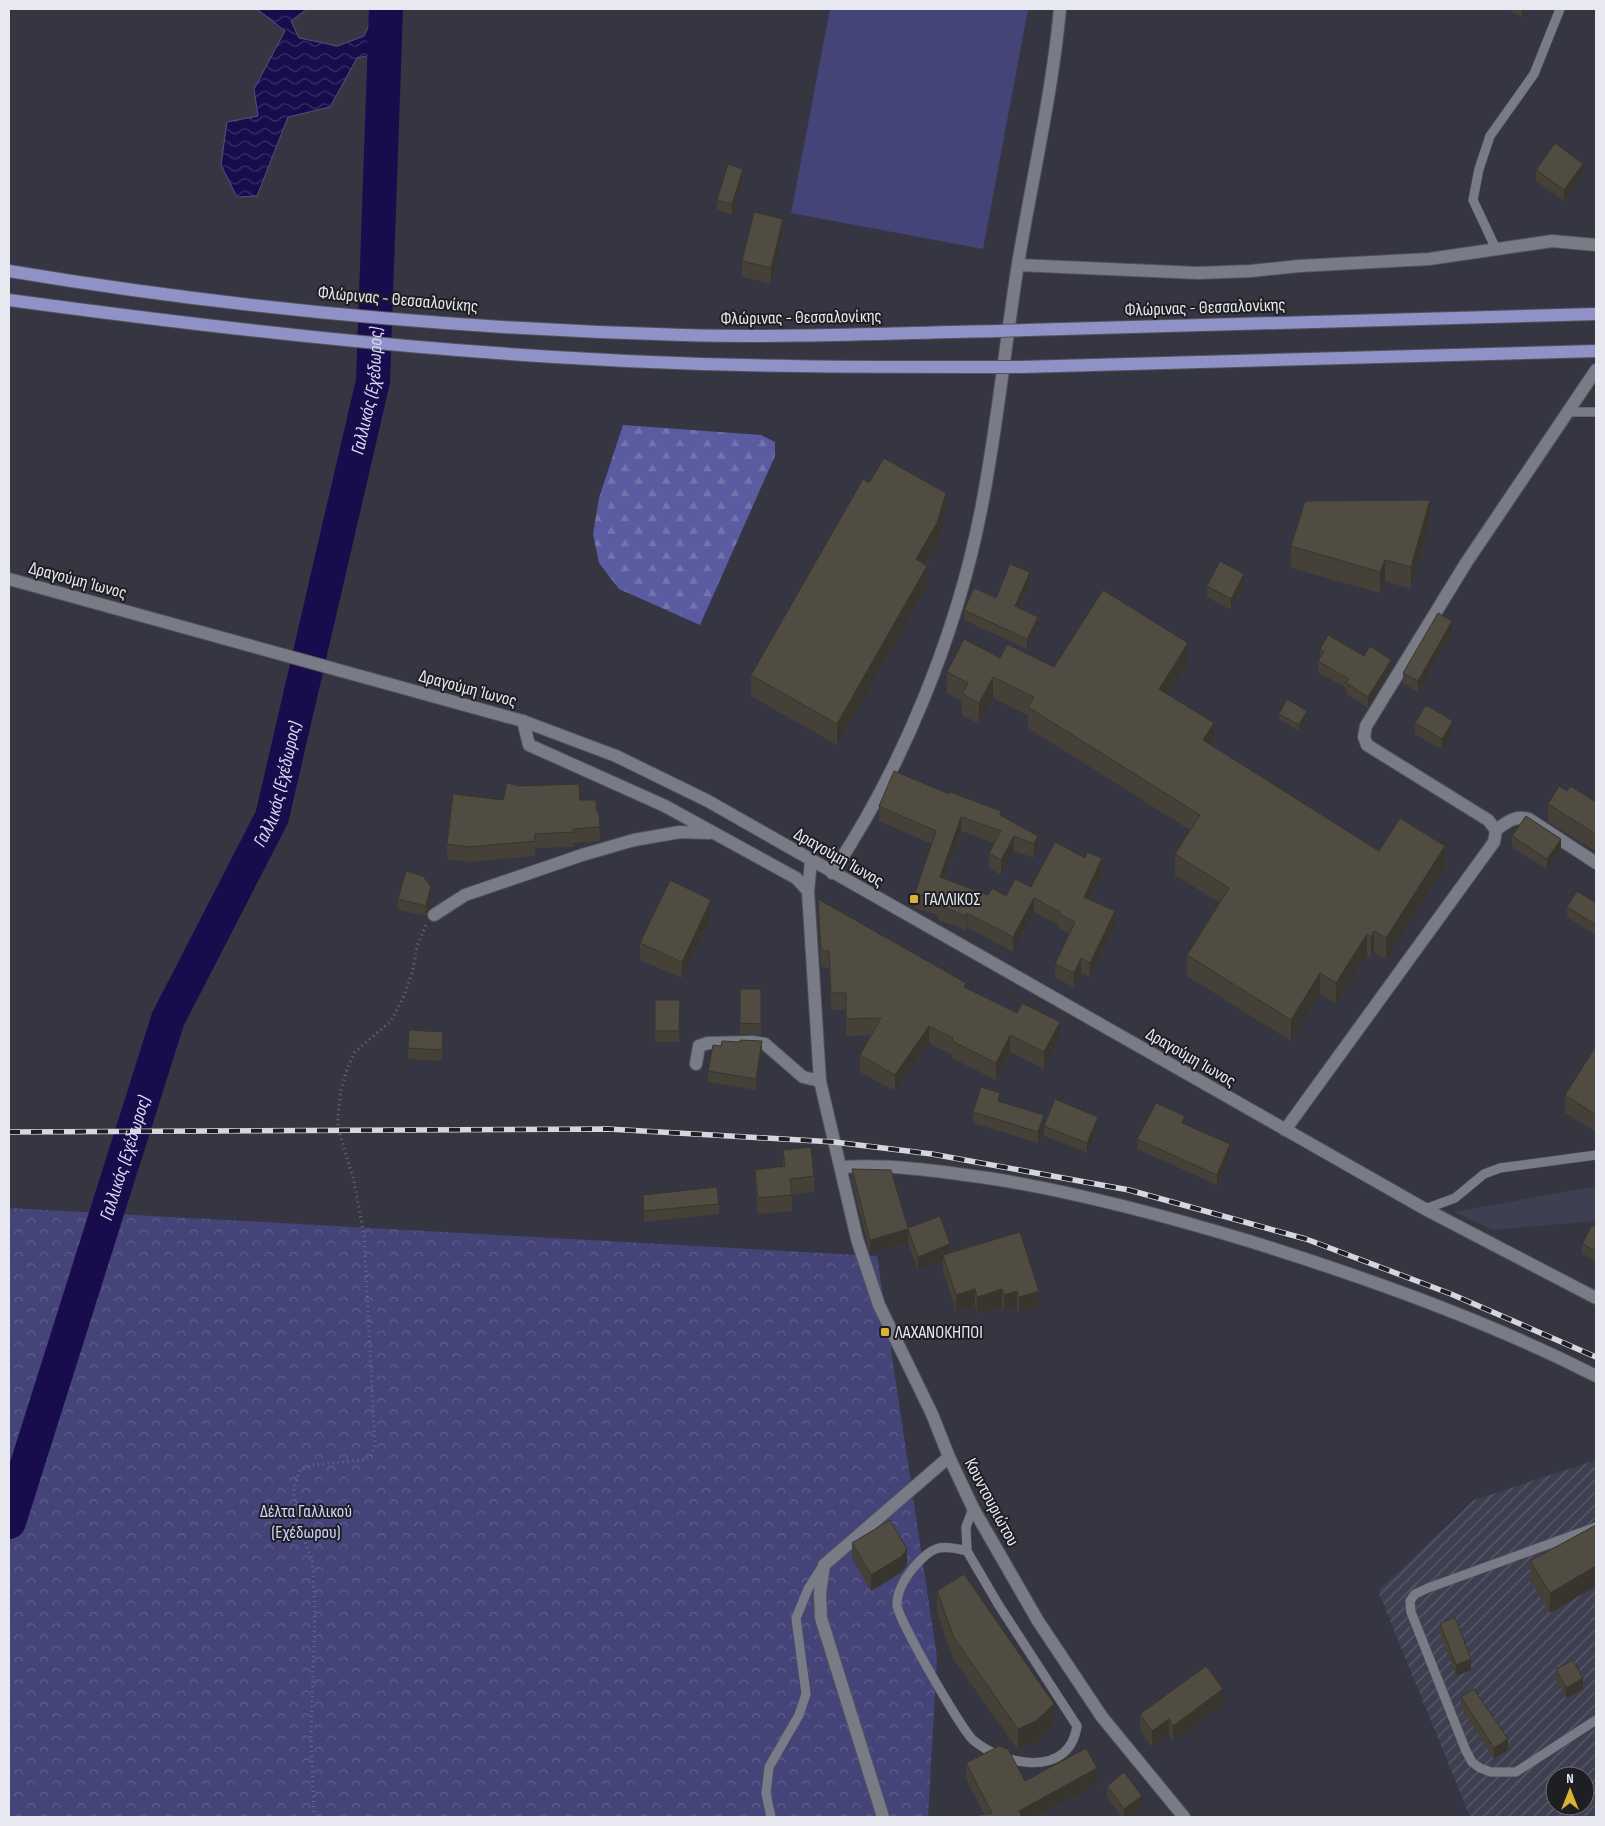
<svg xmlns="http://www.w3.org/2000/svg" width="1605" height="1826" viewBox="0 0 1605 1826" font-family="'Sofia Sans Condensed',sans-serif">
<defs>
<pattern id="industrial-furrows" width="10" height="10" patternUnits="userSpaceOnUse" patternTransform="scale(1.25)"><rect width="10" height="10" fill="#3e3f50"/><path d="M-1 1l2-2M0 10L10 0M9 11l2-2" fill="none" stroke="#5a5b6a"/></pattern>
<pattern id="forest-firs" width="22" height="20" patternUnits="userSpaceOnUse" patternTransform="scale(1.25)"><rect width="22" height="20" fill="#5b5ba1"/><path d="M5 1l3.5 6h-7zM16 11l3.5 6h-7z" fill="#7373ae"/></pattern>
<pattern id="park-crowns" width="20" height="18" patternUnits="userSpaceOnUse" patternTransform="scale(1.25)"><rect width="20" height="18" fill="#444479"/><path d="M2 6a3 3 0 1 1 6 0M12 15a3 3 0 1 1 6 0" fill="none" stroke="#5f5f8c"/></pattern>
<pattern id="water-waves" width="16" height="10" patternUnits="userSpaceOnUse" patternTransform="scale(1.25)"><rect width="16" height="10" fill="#190c4d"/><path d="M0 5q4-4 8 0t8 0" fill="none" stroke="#3a2f67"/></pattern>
</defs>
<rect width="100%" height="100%" fill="#353641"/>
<!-- built -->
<path fill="#3e3f50" d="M1596 1186V1221L1493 1230 1454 1212Z"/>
<!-- industrial -->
<path fill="url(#industrial-furrows)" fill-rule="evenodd" d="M1596 1460V1817H1470L1378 1591 1474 1500ZM1555 1776H1585V1806H1555Z"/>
<!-- forest -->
<path fill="url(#forest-firs)" d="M623 425 761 435 775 442V456L700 625 619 589 599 563 593 534 599 498Z"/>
<!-- park -->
<path fill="url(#park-crowns)" d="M9 1208 877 1256 937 1657 928 1817H9Z"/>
<!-- pitch -->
<path fill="#444479" d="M830 9H1028L983 249 791 213Z"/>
<!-- water -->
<path fill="url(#water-waves)" stroke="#574e7e" d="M257 9H307L291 21 299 38 338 46 364 36 376 9H381L371 55 357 58 330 107 288 117 257 196 237 197 221 165 227 122 258 116 254 89 285 31Z"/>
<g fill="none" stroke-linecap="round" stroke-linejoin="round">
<!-- river -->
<path stroke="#190c4d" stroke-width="34" id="s1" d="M9 1522 168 1019 272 817 373 381 386 9"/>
<defs>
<path id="lane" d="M1496 249 1473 200 1479 169 1490 136 1534 74 1560 9
M1567 412H1596
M1425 1209 1455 1198 1484 1174 1500 1168 1596 1155
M1596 1527 1428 1588 1415 1594 1410 1601 1411 1612 1466 1751 1472 1762 1480 1768 1491 1772H1516L1596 1720
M967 1551 998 1604 1077 1726C1069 1779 1004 1766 973 1740 962 1730 896 1617 897 1604 897 1590 905 1578 914 1567 932 1546 940 1544 967 1551L966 1527 973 1508
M771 1817 766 1794 769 1767 799 1715 806 1694 796 1618 808 1589 822 1567"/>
<path id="street" d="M1018 265 1198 273 1251 271 1299 266 1429 259 1552 241 1596 245
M523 721 529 745 665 806 796 878 808 891
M1496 830C1507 822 1515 815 1529 819L1596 863
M811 861 808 891 820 1081 857 1239 879 1305 932 1414 949 1457 973 1508 1038 1621 1102 1717 1184 1817
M434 915 465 895 582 855 634 840 680 832 709 833
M696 1064 699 1046 708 1043 753 1042 765 1044 803 1077 820 1081
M1285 1130 1494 842 1496 830 1488 820 1367 745 1364 737 1366 726 1466 563 1596 370
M842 1167C891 1164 939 1171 988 1178 1077 1192 1163 1215 1249 1241 1367 1278 1486 1320 1596 1376
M883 1817 821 1618 820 1593 824 1565 949 1457"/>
<path id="secondary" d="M9 579 523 721 616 756 708 801 1425 1209 1596 1298
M832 873C902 769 957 633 981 510 997 429 1005 346 1018 264 1032 179 1052 95 1060 9"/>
<path id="primary" d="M9 271C230 308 460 329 684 335 789 338 894 333 998 331
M9 300C208 327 408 350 609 360 735 367 862 367 989 367
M1027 330 1596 314
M1021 367 1596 351"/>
</defs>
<!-- lane casing -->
<use href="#lane" stroke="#52535b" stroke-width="10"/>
<!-- street casing -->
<use href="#street" stroke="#52535b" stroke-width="14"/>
<!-- secondary casing -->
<use href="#secondary" stroke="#52535b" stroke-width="14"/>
<!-- primary casing -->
<use href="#primary" stroke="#52535b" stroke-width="14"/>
<!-- path -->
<path stroke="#6b6c76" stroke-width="3" stroke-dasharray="1 4" stroke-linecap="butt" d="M314 1817 311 1736 315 1609 312 1558 298 1527 294 1495 295 1482 300 1471 310 1465 363 1460 371 1457 375 1443 364 1236 354 1181 338 1128V1116L341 1090 347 1069 355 1052 391 1021 404 996 413 970 417 946 426 925"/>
<!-- lane -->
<use href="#lane" stroke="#797b87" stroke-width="9"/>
<!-- street -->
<use href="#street" stroke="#797b87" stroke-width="12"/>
<!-- secondary -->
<use href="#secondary" stroke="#797b87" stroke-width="12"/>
<!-- primary -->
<use href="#primary" stroke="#9092c7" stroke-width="12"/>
<defs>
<path id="rail" d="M9 1132 608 1129 834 1142 932 1154 1129 1190 1306 1239 1451 1294 1596 1357"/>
</defs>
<!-- rail casing -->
<use href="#rail" stroke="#d5d6de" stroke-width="5.5"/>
<!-- rail -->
<use href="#rail" stroke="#1e1e23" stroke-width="4" stroke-dasharray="11" stroke-linecap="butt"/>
<defs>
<path id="primary-bridge" d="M998 331 1027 330
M989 367H1021"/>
</defs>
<!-- primary-bridge casing -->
<use href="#primary-bridge" stroke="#52535b" stroke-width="14" stroke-linecap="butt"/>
<!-- primary-bridge -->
<use href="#primary-bridge" stroke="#9092c7" stroke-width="12"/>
</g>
<!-- wall -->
<path fill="#454138" d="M1507 9H1527L1522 17Z
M1536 170 1583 174 1564 201 1536 181Z
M743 179 732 215 717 210V200Z
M783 235 771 284 742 277V261Z
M869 483 946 515 937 544 926 565 927 587 837 745 751 696V675Z
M1430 521 1411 589 1385 581 1380 593 1291 568V546Z
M1030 581 1019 608 1038 627 1027 649 964 620V610L996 598Z
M1244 585 1231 610 1207 597V586Z
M1452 632 1418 692 1403 683V673Z
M1320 649 1364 656 1391 670 1368 708 1346 694V688L1318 672V661L1320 658Z
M1000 658 1054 667 1188 664 1168 695 1214 744 1212 746 1379 851 1445 867 1386 959 1374 952 1371 958 1367 955 1336 1004 1320 994 1291 1041 1187 976V955L1220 903 1175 875V854L1190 830 1028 728V715L993 698 979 724 962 715V701L947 693V672Z
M1279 714 1307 717 1299 731 1279 719Z
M1415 723 1453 732 1442 750 1415 734Z
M1567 791 1596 802V851L1548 822V804Z
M949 794 1001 816 1038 836V850L1034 858 1014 851 1001 875 989 868V853L994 843 961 831 945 879 988 895 1006 896 1031 887 1102 873 1090 900 1115 926 1090 977 1081 973 1074 987 1055 978V964L1070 934 1059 929V925L1034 912 1013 952 967 927 966 930 938 920V915L915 908V893L932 844 879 821V806Z
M503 800H580L597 812H599L600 841 574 843V847L535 848V856L469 862 447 859V844Z
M1512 836 1561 849 1547 870 1512 847Z
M431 897 426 916 398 910V899Z
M818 899 966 988 1060 1039 1044 1069 1010 1052 996 1080 952 1058V1055L929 1043 895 1091 860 1072V1055L871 1035 846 1036V1010H831L829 968 821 967 818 916Z
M1596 903V934L1595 935 1567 917V907Z
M711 916 682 978 640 960V943Z
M740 989H761V1035L740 1034Z
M655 1000H680L679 1042H655Z
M443 1042 442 1061 408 1059V1048Z
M740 1042 762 1052 756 1090 708 1082V1071L721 1046Z
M1596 1046V1132L1565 1113V1095Z
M1000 1102 1044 1126 1098 1127 1087 1153 1044 1136V1126L1038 1143 973 1123V1112Z
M1185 1125 1230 1154 1217 1185 1137 1149V1139Z
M783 1150 814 1176V1192L792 1195V1211L758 1214 755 1186V1170L783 1166Z
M852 1169 908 1228 950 1252 1020 1232 1039 1307 1019 1313 1017 1307 1004 1311 1002 1305 977 1313 975 1305 956 1311 943 1270V1261L918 1270 908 1243 870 1253 852 1182Z
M643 1195 719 1204V1214L644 1222 643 1205Z
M1596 1227V1262L1582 1254V1244Z
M1596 1525 1550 1613 1530 1581V1561Z
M852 1543 907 1565 902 1572 871 1591 852 1559Z
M937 1591 1054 1726 1036 1742 1018 1750 954 1660 937 1613Z
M1440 1623 1471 1670 1456 1676 1440 1633Z
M1556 1669 1583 1689 1566 1698 1556 1680Z
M1461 1697 1508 1750 1494 1759 1461 1708Z
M1223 1705 1173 1742 1169 1735 1152 1747 1140 1730V1714Z
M966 1763 1025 1781 1097 1784 1036 1817H966L984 1814 966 1779Z
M1107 1786 1142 1807 1128 1817H1122L1107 1797Z"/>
<!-- shaded-wall -->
<path fill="#38352e" d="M1522 9H1527L1522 17Z
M1583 164V174L1564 201V190Z
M743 169V179L732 215V204Z
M783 219V235L771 284V268Z
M946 493V515L937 544 916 581V559Z
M1430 500V521L1411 589V567Z
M1385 560V581L1380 593V572Z
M927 566V587L837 745V724Z
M1030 572V581L1015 616V606Z
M1244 574V585L1231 610V599Z
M1038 617V627L1027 649V639Z
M1452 621V632L1418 692V681Z
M1188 643V664L1159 710V689Z
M1391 660V670L1368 708V697Z
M993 677V698L979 724V703Z
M1307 711V717L1299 731V725Z
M1453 721V732L1442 750V739Z
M1214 723V744L1203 761V740Z
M961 817V831L940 892V877Z
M1014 836V851L1001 875V860Z
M1038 836V850L1034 858V844Z
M1561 839V849L1547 870V859Z
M1445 846V867L1386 959V938Z
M1102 858V873L1084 911V897Z
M431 886V897L426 916V906Z
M1034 898V912L1013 952V937Z
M711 900V916L682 978V962Z
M1115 911V926L1090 977V963Z
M967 913V927L966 930V916Z
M1596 923V934L1595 935V924Z
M1374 931V952L1371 958V937Z
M1367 934V955L1336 1004V983Z
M1081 958V973L1074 987V973Z
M1320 973V994L1291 1041V1020Z
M1060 1022V1039L1044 1069V1052Z
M929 1026V1043L895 1091V1075Z
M1010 1035V1052L996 1080V1063Z
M762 1041V1052L756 1090V1079Z
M1000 1093V1104L998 1101Z
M1044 1115V1126L1038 1143V1132Z
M1185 1116V1126L1182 1123Z
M1098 1117V1127L1087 1153V1143Z
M1230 1144V1154L1217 1185V1175Z
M908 1229V1243L870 1253V1240Z
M950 1244V1258L943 1255V1261L918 1270V1257Z
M975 1289V1305L956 1311V1295Z
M1002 1289V1305L977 1313V1297Z
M1017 1291V1307L1004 1311V1295Z
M1039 1291V1307L1019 1313V1297Z
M907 1549V1565L902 1572 871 1591V1575Z
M1596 1566V1586L1550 1613V1593Z
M1471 1659V1670L1456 1676V1665Z
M1583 1678V1689L1566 1698V1688Z
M1223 1689V1705L1173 1742V1726Z
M1054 1704V1726L1036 1742 1018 1750V1729Z
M1169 1719V1735L1152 1747V1731Z
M1508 1739V1750L1494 1759V1748Z
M1097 1768V1784L1036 1817H1019V1811Z
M1142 1796V1807L1128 1817H1124V1809Z"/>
<!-- building -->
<path fill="#504c41" stroke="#38352e" d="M1555 143 1583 164 1564 190 1536 170Z
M728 164 743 169 732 204 717 200Z
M754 212 783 219 771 268 742 261Z
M884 458 946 493 937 523 916 559 927 566 837 724 751 675 863 479 869 483Z
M1430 500 1411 567 1385 560 1380 572 1291 546 1305 501Z
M1220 561 1244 574 1231 599 1207 586Z
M1010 564 1030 572 1015 606 1038 617 1027 639 964 610 974 588 996 598Z
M1103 590 1188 643 1159 689 1214 723 1203 740 1379 851 1400 818 1445 846 1386 938 1374 931 1371 937 1367 934 1336 983 1320 973 1291 1020 1187 955 1229 888 1175 854 1200 815 1028 707 1034 697 993 677 979 703 962 694 968 683 947 672 964 639 1000 658 1007 644 1054 667Z
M1438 613 1452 621 1418 681 1403 673Z
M1328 635 1364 656 1370 646 1391 660 1368 697 1346 683 1349 679 1318 661 1324 652 1320 649Z
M1287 699 1307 711 1299 725 1279 714Z
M1426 705 1453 721 1442 739 1415 723Z
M894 771 949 794 950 792 1001 811 1000 815 1038 836 1034 844 1014 836 1001 860 989 853 1001 831 961 817 940 877 988 895 992 888 1006 896 1015 879 1031 887 1055 842 1085 858 1087 852 1102 858 1084 897 1115 911 1090 963 1081 958 1074 973 1055 964 1075 922 1059 914 1060 912 1034 898 1013 937 967 913 966 916 938 905 939 902 915 893 936 831 879 806Z
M507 783 519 786 579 784 580 800H596L597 812H599L600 827 573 829 574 832 535 834V841L469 847 447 844 453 794 503 800Z
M1559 786 1567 791 1570 786 1596 802V834L1548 804Z
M1526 816 1561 839 1547 859 1512 836Z
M406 871 423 876 431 886 426 906 398 899Z
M670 880 711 900 682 962 640 943Z
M1577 891 1596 903V923L1595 924 1567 907Z
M818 899 966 983 964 987 1017 1013 1022 1003 1060 1022 1044 1052 1010 1035 996 1063 952 1041 953 1038 929 1026 895 1075 860 1055 881 1018 846 1019V993H831L829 951 821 950Z
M740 989H761V1024L740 1023Z
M655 1000H680L679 1031H655Z
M409 1030 443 1032 442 1050 408 1048Z
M740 1040 762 1041 756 1079 708 1071 713 1045 721 1046 722 1041 740 1042Z
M1596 1046V1115L1565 1095Z
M981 1087 1000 1093 998 1101 1044 1115 1038 1132 973 1112Z
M1055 1099 1098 1117 1087 1143 1044 1126Z
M1156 1103 1185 1116 1182 1123 1230 1144 1217 1175 1137 1139Z
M811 1147 814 1176 790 1179 792 1195 758 1198 755 1170 785 1166 783 1150Z
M852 1169 891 1170 908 1228 940 1216 950 1244 918 1257 908 1229 870 1240Z
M717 1187 719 1204 644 1211 643 1195Z
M1592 1225 1596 1227V1251L1582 1244Z
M1020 1232 1039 1291 1019 1297 1017 1291 1004 1295 1002 1289 977 1297 975 1289 956 1295 943 1255Z
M890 1520 907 1549 902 1556 871 1575 852 1543Z
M1596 1525V1566L1550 1593 1530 1561Z
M964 1574 1054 1704 1036 1721 1018 1729 954 1638 937 1591Z
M1455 1617 1471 1659 1456 1665 1440 1623Z
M1573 1660 1583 1678 1566 1688 1556 1669Z
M1206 1666 1223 1689 1173 1726 1169 1719 1152 1731 1140 1714Z
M1474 1689 1508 1739 1494 1748 1461 1697Z
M999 1746 1008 1749 1025 1781 1086 1748 1097 1768 1019 1811 1022 1817H984L983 1816 984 1817H966L992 1813 966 1763Z
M1124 1772 1142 1796 1124 1809 1107 1786Z"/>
<!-- markers -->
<g fill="#d9b334" stroke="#1e1e23" stroke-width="2">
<rect x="909" y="894" width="10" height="10" rx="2.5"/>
<rect x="880" y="1327" width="10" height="10" rx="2.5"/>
</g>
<g text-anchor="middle" stroke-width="4" stroke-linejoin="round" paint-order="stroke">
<!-- street labels -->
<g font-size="18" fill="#e8e9f0" stroke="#1e1e23">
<text transform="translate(398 299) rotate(5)" y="6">Φλώρινας - Θεσσαλονίκης</text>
<text transform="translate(1205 307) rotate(-2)" y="6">Φλώρινας - Θεσσαλονίκης</text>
<text transform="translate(801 317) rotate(-1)" y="6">Φλώρινας - Θεσσαλονίκης</text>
<text transform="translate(78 580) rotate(15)" y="6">Δραγούμη Ίωνος</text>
<text transform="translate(468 688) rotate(15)" y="6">Δραγούμη Ίωνος</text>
<text transform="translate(839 857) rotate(30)" y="6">Δραγούμη Ίωνος</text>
<text transform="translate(1191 1057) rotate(30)" y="6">Δραγούμη Ίωνος</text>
<text transform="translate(992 1502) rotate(62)" y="6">Κουντουριώτου</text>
</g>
<!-- poi labels -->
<g font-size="18" fill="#e8e9f0" stroke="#1e1e23" text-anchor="start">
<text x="924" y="905">ΓΑΛΛΙΚΟΣ</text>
<text x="895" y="1338">ΛΑΧΑΝΟΚΗΠΟΙ</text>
</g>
<!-- park labels -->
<g font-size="18" fill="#d2d5fe" stroke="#1e1e23">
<text x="306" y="1517">Δέλτα Γαλλικού<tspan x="306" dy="21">(Εχέδωρου)</tspan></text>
</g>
<!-- water labels -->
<g font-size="19" font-style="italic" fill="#d9daef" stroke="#1e1e23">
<text dy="7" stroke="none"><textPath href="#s1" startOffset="1192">Γαλλικός (Εχέδωρος)</textPath></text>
<text dy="7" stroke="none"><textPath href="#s1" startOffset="788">Γαλλικός (Εχέδωρος)</textPath></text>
<text dy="7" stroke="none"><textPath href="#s1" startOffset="382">Γαλλικός (Εχέδωρος)</textPath></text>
</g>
</g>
<!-- border -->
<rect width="1605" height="1826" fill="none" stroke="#e8e9f0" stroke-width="20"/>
<!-- north arrow -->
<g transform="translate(1570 1791)"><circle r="24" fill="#1e1e23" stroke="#6f6f75"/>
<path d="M0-4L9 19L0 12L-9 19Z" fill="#d9b334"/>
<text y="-8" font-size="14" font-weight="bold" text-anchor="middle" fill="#e8e9f0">N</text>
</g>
</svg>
